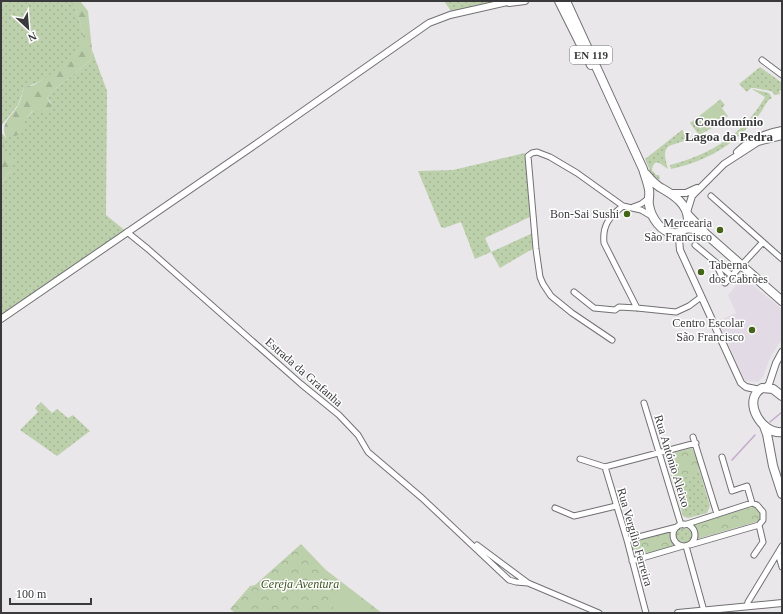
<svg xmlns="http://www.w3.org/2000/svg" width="783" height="614" viewBox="0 0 783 614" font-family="'Times New Roman',serif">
<defs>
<pattern id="grass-dots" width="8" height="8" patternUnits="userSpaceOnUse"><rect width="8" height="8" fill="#bdd0ac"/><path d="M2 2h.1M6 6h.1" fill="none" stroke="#a3b395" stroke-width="1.8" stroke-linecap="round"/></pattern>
<pattern id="forest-firs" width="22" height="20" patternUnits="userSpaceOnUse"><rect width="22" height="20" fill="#bdd0ac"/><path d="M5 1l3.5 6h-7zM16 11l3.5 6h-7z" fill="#a3b395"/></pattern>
<pattern id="park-crowns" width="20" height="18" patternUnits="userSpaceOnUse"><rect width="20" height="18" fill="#bdd0ac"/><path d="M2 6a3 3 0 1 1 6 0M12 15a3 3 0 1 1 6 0" fill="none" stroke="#a3b395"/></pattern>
</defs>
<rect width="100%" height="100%" fill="#eae7eb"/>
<!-- built -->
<path fill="#e2dae5" d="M743 277 782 309V339L770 358 763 377 758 382 745 381 718 321 736 313 728 295Z"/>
<!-- grass -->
<path fill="url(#grass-dots)" d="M1 1H70L75 8 84 34C81 40 80 47 76 52 66 67 41 84 24 87L18 105 1 126Z
M444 1H495L451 11Z
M92 50 107 91 106 215 127 232 1 318V188L2 182 11 170 3 152V142L1 140V132L6 138 33 111 51 103 47 98 51 92 90 61Z
M760 67 781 82 782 90 779 91 780 94 775 95 771 91 754 88H751L747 92 739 84Z
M752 89 769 93 772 98C766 101 765 106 761 112 758 117 753 122 749 126 728 149 700 163 671 169L670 165C710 155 744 134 765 97Z
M720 99 725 105 722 108 728 116 714 127 699 135 690 123 694 120 703 132 726 114 717 102Z
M682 130 689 139 696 134 698 136 669 146C662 151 666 161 668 169 662 165 654 156 652 170L656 175H659L660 180 652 175 645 159Z
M525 153 532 216 485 238 491 252 533 233 534 248 500 268 491 252 475 259 461 222 444 228 441 227 418 171 453 170Z
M41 402 52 413 57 409 68 418 73 415 90 431 57 456 20 430 38 412 35 408Z
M673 453 682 476 698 473 699 469 710 506 707 513 688 518 683 516 666 459 669 454Z
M676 536a8 8 0 1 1 16 0a8 8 0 1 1-16 0Z"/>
<!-- forest -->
<path fill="url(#forest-firs)" d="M70 1H80L88 11 92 50 90 61 51 92 47 98 52 107 46 112 32 111 23 122 24 129 18 135 6 138C0 123 10 118 18 106 21 100 22 93 24 87L34 85 47 77 65 63 76 52 84 34 75 8Z
M1 140 3 142 4 152 14 158 11 170 2 182 1 188Z"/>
<!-- park -->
<path fill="url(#park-crowns)" d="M692 448C696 455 701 465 698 473 694 475 687 478 682 476L673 453Z
M752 507H755L761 511V518L759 521 697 539 696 530 693 525Z
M671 531V539L675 546 640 556 633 553 632 547 635 541Z
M301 544 326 570 382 613H235L230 609 250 586 255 585Z"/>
<!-- garden -->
<path fill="#bdd0ac" d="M717 102 726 114 703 132 694 120Z
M346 591 367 613H339L331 605Z"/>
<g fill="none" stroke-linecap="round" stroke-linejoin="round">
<!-- stream -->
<path stroke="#c3aacc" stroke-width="1.5" d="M770 422 782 412
M732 460 755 435"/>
<defs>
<path id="minor" d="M762 60 782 75
M711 196 782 259
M623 206C610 216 602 225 604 243L637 308
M633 207 641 204 649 198
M127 232 148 249 301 384 339 415 358 435 368 452 422 498 509 580 516 582 528 583
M695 245 731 275
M715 262 725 283 763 242
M574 292 594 308 615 310 619 307 637 308 676 312 689 306 701 297
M612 340 572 313 551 296 543 284 540 277 536 249 528 156 532 153 537 152 550 157 577 173 623 206 641 210 653 217
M644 403 681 525
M693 437 717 514
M722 457 732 491 747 486 752 503
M580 459 605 467 696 443
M605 467 627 540 646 613
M555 508 574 516 616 506
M673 535a11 11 0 1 1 22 0a11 11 0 1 1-22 0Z
M684 525 752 503 757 505 763 512V520L759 525 690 545
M627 540 677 527
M477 545 528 583 599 613
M686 546 704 611
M778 553 782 567
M754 555 763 542 759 525
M632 561 683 546
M747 606 748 602 782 546"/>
<path id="tertiary" d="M509 3 525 1
M737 152C749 140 765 133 782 130
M671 193H686L697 188
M687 212 692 196 724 164 758 142 782 136
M681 232 679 239 680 250 741 383 746 387 760 390
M1 319 259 142 429 23 450 15 512 1
M765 388 769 384 776 363 782 352
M678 613 782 603"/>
<path id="primary" d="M559 1 591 65
M566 1 643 169C645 176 648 183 649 190 650 195 648 200 649 205 651 217 661 233 674 233 679 234 681 231 685 229 692 227 700 231 706 234
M646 174C651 180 656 186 663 189 675 196 687 204 688 219
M688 215 706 234 782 301
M782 396 773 389 762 388C741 400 762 435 782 432
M764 426 767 434 773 466 782 494"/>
</defs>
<!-- minor casing -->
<use href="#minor" stroke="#727073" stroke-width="7"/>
<!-- tertiary casing -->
<use href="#tertiary" stroke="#727073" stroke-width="8"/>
<!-- primary casing -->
<use href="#primary" stroke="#727073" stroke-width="10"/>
<!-- minor -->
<use href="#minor" stroke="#fff" stroke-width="5"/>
<!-- tertiary -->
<use href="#tertiary" stroke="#fff" stroke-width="6"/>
<!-- primary -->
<use href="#primary" stroke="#fff" stroke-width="8"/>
</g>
<!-- markers -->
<g fill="#446418" stroke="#fff" stroke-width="1.5">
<circle cx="627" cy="214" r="4"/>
<circle cx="720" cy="230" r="4"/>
<circle cx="701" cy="272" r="4"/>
<circle cx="752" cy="330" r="4"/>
</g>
<g text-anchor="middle" stroke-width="3" stroke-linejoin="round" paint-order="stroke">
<!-- shield labels -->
<rect fill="#fff" stroke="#757476" stroke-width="1" x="570" y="46" width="42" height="18" rx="3"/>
<g font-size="11" font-weight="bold" fill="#3a393b">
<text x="591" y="59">EN 119</text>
</g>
<!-- poi labels -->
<g font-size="12" fill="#3a393b" stroke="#fff" text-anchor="end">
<text x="619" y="218">Bon-Sai Sushi</text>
<text x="712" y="227">Mercearia<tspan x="712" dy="14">São Francisco</tspan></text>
<text x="709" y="269" text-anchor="start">Taberna<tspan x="709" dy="14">dos Cabrões</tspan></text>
<text x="744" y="327">Centro Escolar<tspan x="744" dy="14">São Francisco</tspan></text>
</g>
<!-- street labels -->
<g font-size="12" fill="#3a393b" stroke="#fff">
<text transform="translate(304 372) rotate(41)" y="4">Estrada da Grafanha</text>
<text transform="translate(672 461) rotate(73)" y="4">Rua António Aleixo</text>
<text transform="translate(635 537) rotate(74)" y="4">Rua Vergílio Ferreira</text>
</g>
<!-- park labels -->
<g font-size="12" font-style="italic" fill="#3b531d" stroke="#fff">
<text x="300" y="588">Cereja Aventura</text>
</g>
<!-- neighbourhood labels -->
<g font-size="13" font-weight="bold" fill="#3a393b" stroke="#fff">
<text x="729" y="126">Condomínio<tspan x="729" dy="15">Lagoa da Pedra</tspan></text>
</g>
</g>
<!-- border -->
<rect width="783" height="614" fill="none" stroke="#3a393b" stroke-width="4"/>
<!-- north arrow -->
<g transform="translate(28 28) rotate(154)" stroke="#ffffff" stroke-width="3" paint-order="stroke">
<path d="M0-3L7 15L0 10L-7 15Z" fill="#3a393b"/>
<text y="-6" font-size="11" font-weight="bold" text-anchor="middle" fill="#3a393b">N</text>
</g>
<!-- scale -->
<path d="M10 598v6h81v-6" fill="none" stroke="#3a393b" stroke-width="2"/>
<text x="16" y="598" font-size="12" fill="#3a393b" stroke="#ffffff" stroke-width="3" paint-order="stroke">100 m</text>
</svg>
